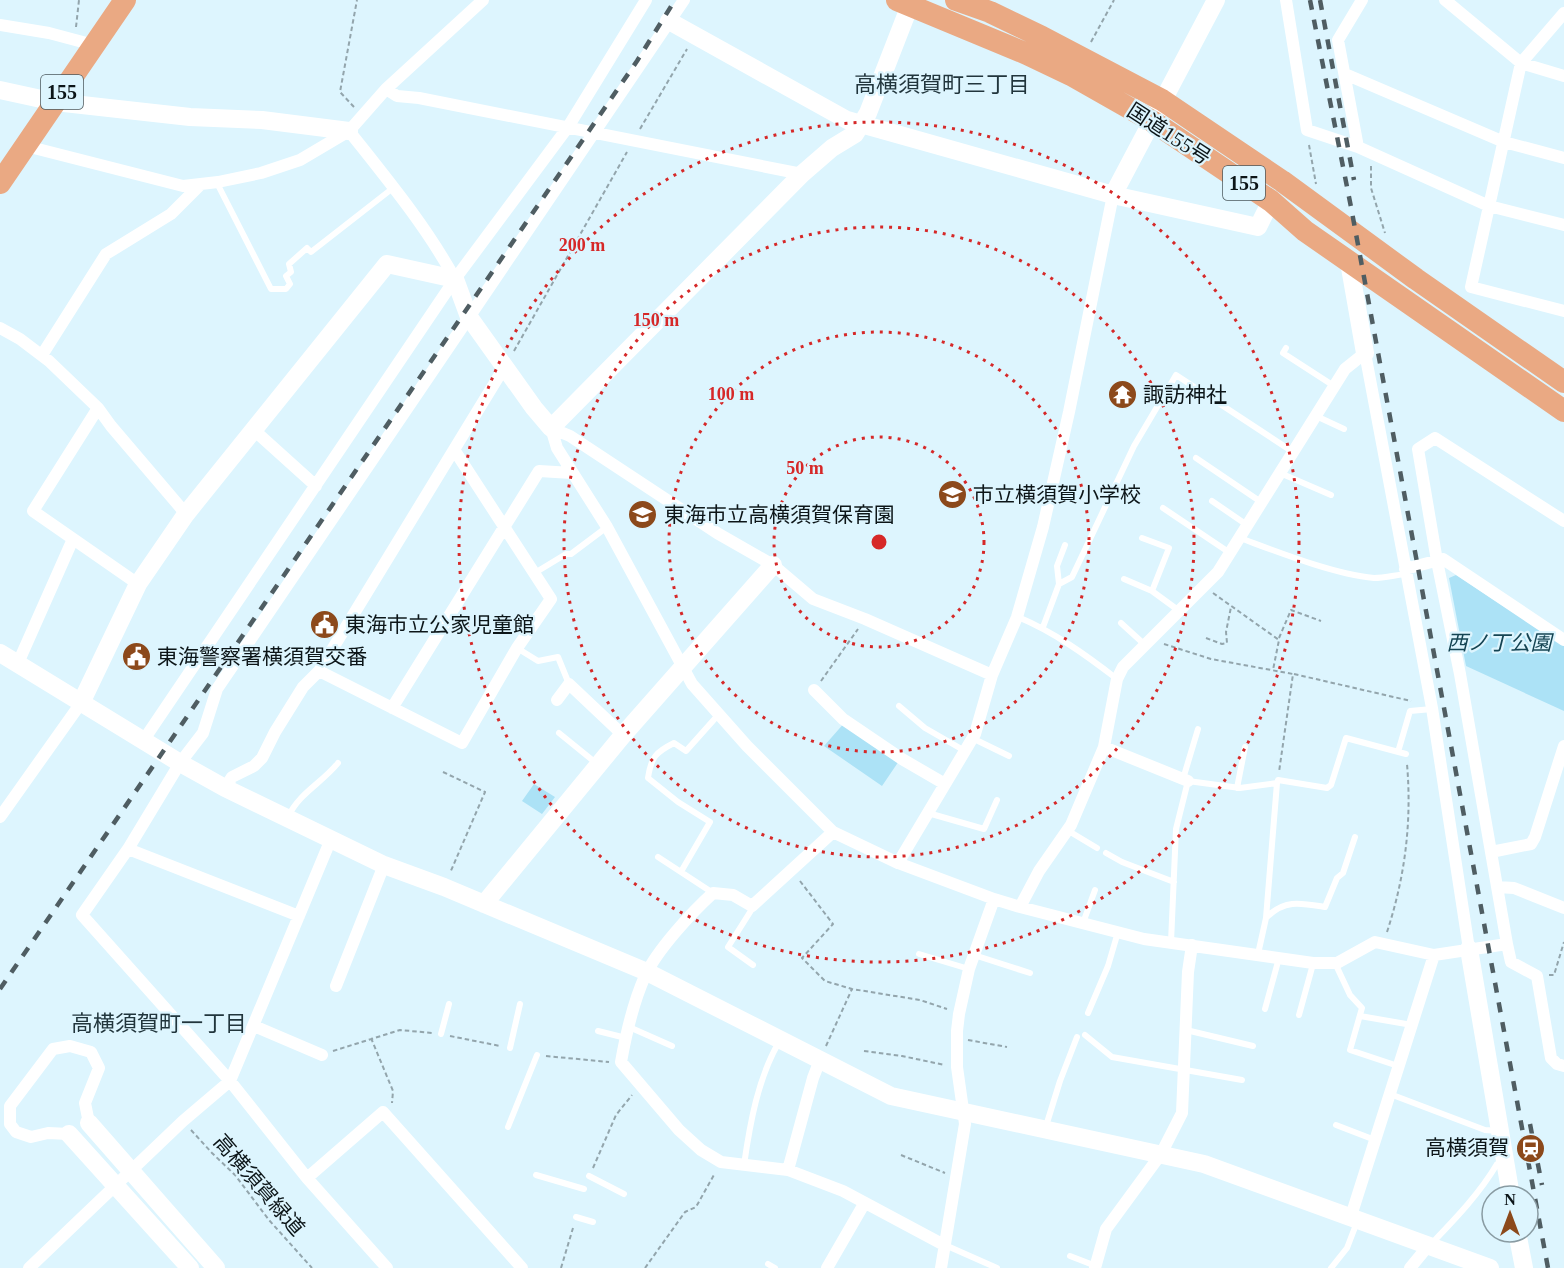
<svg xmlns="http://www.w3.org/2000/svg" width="1564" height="1268" viewBox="0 0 1564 1268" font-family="'Times New Roman','Noto Sans JP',serif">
<rect width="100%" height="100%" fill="#ddf5fe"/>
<!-- green -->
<path fill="#ace2f6" d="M1456 575 1564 646V711L1466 666 1449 578Z
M846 721 901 758 882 786 824 746Z
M534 784 555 797 542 814 522 801Z"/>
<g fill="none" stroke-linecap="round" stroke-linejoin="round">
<!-- path -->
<path stroke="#93a5ac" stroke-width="2" stroke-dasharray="4.5 3" stroke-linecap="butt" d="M76 27 79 0
M1091 42 1114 0
M354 107 340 92 357 0
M640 129 687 49
M1309 145 1316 184
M1371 166V188L1385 233
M514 351 627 152
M1213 593 1279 640 1273 670
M1206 638 1222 644 1227 643 1226 632 1231 607
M1279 638 1291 610 1321 621
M1164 644 1211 659 1293 674 1279 772
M1294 674 1411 701
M821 681 858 629
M443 772 485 792 450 873
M800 881 833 924 802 958 825 981 852 989 920 1000 947 1009
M1387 932C1405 877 1412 822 1407 764
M1549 975H1554L1564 942
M450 1036 500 1046
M371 1038 393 1091 392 1103
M968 1040 1007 1047
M826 1046 852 989
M333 1051 400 1030 432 1033
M864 1051 902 1056 945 1065
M546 1056 609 1062
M191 1130 212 1153 235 1175 269 1220 312 1268
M901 1155 945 1173
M593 1168 616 1115 632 1095
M561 1268 573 1228
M645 1268 685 1212 696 1207 715 1173"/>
<!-- lane -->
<path stroke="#fff" stroke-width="6" d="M218 182 219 187 271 289H286L290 284 286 276 291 272 289 264 307 248 311 252 393 188
M1286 348 1283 353 1334 386
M1316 416 1344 429
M1196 458 1261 502
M1280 473 1331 495
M1212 501 1247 525
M1163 508 1230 553
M1142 538 1169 548 1152 591
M1240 538C1278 552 1333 574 1374 578 1384 578 1396 575 1406 574
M533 574 566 554H571L607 527
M1124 579 1152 591 1178 610
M1059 584 1072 577 1134 446 1176 375 1293 452
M1018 617C1054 632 1086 655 1117 679
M1121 623 1144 644
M1043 627 1059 584 1057 566 1065 545
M517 648 538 661 558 657 569 684
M899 706 925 728 965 751
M559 733 596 763
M972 738 1009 756
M1398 752 1410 711 1432 709
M1183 779 1198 729
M1278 780 1327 788 1331 785 1346 738 1406 754
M1237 788 1245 747
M928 813 984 829 997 800
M288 817C299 793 322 783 338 763
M1067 830 1097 848
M1106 853 1122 862 1174 882
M658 857 713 893
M682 870 710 822 678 802 648 778C651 757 656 752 674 743L686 751 719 714
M752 906V909L728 947 753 965
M1267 917C1285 899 1301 903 1325 907L1337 878 1343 873 1355 837
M1083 923 1095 890
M1171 942 1176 829 1188 781 1240 788 1277 783 1266 918 1258 954
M919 954 969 969
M974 955 1030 973
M1335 963 1350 995 1362 1008 1350 1050 1398 1066
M1265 1009 1279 958
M1088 1013 1108 966 1118 932
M1299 1015 1313 964
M1360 1016 1412 1025
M629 1027 672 1046
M1186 1030 1253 1046
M598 1031 626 1038
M441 1034 449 1004
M1085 1035 1112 1057 1242 1080
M510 1048 520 1004
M1390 1094 1485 1130 1499 1131
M1336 1125 1375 1140
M1046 1126 1060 1081 1077 1037
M508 1127 537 1055
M744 1165C750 1123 758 1078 779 1042
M536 1175 584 1189
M589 1176 624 1194
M576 1217 593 1222
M1433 1242C1456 1218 1480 1193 1497 1164L1503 1162
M945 1245 997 1268
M1070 1256 1096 1266
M768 1264 775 1268
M1331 1268 1347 1248 1357 1222"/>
<!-- street -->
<path stroke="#fff" stroke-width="12" d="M1286 0 1307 130 1358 147
M1362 0 1338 40 1358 147 1489 206 1564 225
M1445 0 1521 63 1564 76
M1564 13 1521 63 1471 287 1564 311
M0 25 49 33 94 45
M1345 74 1504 142 1564 158
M386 89 397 96 419 98 802 174
M349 131C387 179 426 226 455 279
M26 146 183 186 218 182 261 173 300 160 349 131 386 89 483 0
M0 328 20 339 49 361 98 408 111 426 186 514
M42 355 106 254 171 214 201 184
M98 408 33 511 138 584
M551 428 557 448 607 527 692 684 747 746 833 832 898 863 994 899 1020 907 1144 939 1313 963H1337L1375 942 1434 955 1507 944
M551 428 570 436 717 533 773 565 813 599 865 619 992 675
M255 431 316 486
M1564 521 1435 438 1418 449 1437 561 1460 674 1507 944 1511 962 1537 976 1551 1058 1557 1064 1564 1066
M1405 569 1443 559 1564 640
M18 663 73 539
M319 671 462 743 517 648 551 599 455 451
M814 690 843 719 902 759 945 784
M557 700 569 684 623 735
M392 708 539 471 572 473
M143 741 455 279 568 127 646 0
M1104 747 1188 781
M225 788 232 777 254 766 262 758 275 732 303 687 319 671 505 366
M0 817 81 703
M833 832 752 906 733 895 713 893C692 912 657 950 645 976 633 1003 626 1034 621 1062L679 1130 701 1150 721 1162 788 1170 843 1191 944 1245
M128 849 299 916
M1491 852 1531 844 1535 837 1564 746
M898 863 975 734 992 675 1017 617 1043 527 1069 412 1113 195
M1497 887 1514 888 1564 908
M1020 907 1039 871 1071 825 1104 747 1117 679 1123 667 1218 572 1345 369 1365 353 1432 708 1469 949
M336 986 384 865
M254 1026 322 1055
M69 1134 48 1133 31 1137 16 1132 10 1124V1106L53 1049 70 1046 91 1052 99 1068 85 1103 89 1123
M788 1170 813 1078 820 1060
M307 1178 383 1112 522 1268
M1351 1216 1434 955
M29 1268 183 1121 230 1081 331 839
M387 1268 307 1178 230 1081 82 915 128 849 180 763 203 733 217 689 684 0
M827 1268 864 1204
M941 1268 965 1124 957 1067V1031L959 1014 969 969 994 899
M1095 1268 1106 1229 1161 1154 1182 1113 1188 972 1192 945
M1410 1268 1429 1245"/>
<!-- secondary -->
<path stroke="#fff" stroke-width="18" d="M669 21 847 120 861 124 1113 195 1258 227 1271 201
M0 90 55 102 190 117 262 120 349 131
M1113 195 1216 0
M1349 262 1365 353
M0 653 180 763 225 788 384 865 444 887 647 972 891 1096 1204 1164 1490 1268
M81 703 138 584 186 514 387 264 455 279 469 317 534 408 551 428 802 174 832 148 855 134 868 113 910 5
M484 904 623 735 773 565
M1469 949 1511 1196
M89 1123 216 1268
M69 1134 190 1268
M1517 1232 1524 1268"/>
<!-- highway -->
<path stroke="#eaa983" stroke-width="22" d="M897 0 1027 54 1071 75 1152 121 1271 201 1305 231 1564 411
M956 0 990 12 1042 37 1162 100 1282 181 1416 279 1564 382
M0 183 125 0"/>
<!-- rail -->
<path stroke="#4f5d62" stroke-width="4.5" stroke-dasharray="10 10" stroke-linecap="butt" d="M1310 0 1351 207 1548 1268
M1320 0 1354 180
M0 989 637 61 675 0
M1530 1124 1542 1185"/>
</g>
<!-- distance rings -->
<g fill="none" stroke="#d62828" stroke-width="3" stroke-dasharray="3 6">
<circle cx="879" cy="542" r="105"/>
<circle cx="879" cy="542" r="210"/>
<circle cx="879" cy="542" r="315"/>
<circle cx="879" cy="542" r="420"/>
</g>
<!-- icons -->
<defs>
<symbol id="temple-disc" viewBox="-11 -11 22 22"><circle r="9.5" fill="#8c491b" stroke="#ddf5fe"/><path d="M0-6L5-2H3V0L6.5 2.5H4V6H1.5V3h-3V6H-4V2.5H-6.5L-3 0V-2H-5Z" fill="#fff"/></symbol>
<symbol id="school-disc" viewBox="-11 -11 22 22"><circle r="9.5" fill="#8c491b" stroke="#ddf5fe"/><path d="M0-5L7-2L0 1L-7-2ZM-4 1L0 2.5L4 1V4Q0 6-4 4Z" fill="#fff"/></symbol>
<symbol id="civic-disc" viewBox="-11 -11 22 22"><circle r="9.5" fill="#8c491b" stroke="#ddf5fe"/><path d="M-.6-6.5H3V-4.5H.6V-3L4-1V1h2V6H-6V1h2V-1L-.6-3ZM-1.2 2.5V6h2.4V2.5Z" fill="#fff"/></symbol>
<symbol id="station-disc" viewBox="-11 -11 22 22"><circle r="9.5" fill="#8c491b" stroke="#ddf5fe"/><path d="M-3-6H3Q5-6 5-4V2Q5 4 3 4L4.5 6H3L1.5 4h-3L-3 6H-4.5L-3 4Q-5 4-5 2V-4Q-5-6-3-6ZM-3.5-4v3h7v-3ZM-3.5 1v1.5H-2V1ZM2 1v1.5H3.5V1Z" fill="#fff"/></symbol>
</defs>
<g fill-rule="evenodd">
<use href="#temple-disc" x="1106" y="378" width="33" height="33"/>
<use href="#school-disc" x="936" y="478" width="33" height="33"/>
<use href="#school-disc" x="626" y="498" width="33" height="33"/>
<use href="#civic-disc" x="308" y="608" width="33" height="33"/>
<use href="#civic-disc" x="120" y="640" width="33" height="33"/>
<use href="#station-disc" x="1514" y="1132" width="33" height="33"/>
</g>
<g text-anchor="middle" stroke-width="4.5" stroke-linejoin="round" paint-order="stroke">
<!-- shield labels -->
<g fill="#ddf5fe" stroke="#4b585d" stroke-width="1.5">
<rect x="41" y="75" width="42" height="34" rx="4.5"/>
<rect x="1223" y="166" width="42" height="34" rx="4.5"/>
</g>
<g font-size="20" font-weight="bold" fill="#0c1518">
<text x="62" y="99">155</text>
<text x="1244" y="190">155</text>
</g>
<!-- street labels -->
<g font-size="21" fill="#0c1518" stroke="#ddf5fe">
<text transform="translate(1169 134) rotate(33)" y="7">国道155号</text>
<text transform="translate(259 1185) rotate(49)" y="7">高横須賀緑道</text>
</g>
<!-- poi labels -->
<g font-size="21" fill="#0c1518" stroke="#ddf5fe" text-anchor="start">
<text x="1143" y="402">諏訪神社</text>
<text x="973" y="502">市立横須賀小学校</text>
<text x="664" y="522">東海市立高横須賀保育園</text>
<text x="345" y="632">東海市立公家児童館</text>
<text x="157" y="664">東海警察署横須賀交番</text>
<text x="1509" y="1155" text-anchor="end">高横須賀</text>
</g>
<!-- park labels -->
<g font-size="21" font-style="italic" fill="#144453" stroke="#ddf5fe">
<text x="1499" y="650">西ノ丁公園</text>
</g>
<!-- neighbourhood labels -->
<g font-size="22" fill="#21353c" stroke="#ddf5fe">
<text x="942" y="92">高横須賀町三丁目</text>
<text x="159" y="1031">高横須賀町一丁目</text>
</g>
</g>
<circle cx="879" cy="542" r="9" fill="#d62828" stroke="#ddf5fe" stroke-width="3"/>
<g font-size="18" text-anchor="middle" font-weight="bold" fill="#d62828" stroke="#ddf5fe" stroke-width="4.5" stroke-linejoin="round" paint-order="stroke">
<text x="582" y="251">200 m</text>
<text x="656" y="326">150 m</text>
<text x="731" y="400">100 m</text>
<text x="805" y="474">50 m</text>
</g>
<!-- north arrow -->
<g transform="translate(1510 1214)"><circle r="28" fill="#ddf5fe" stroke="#899ba2" stroke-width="1.5"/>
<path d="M0-4.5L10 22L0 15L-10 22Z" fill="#8c491b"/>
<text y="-9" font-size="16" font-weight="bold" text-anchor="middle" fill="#0c1518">N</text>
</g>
</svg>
